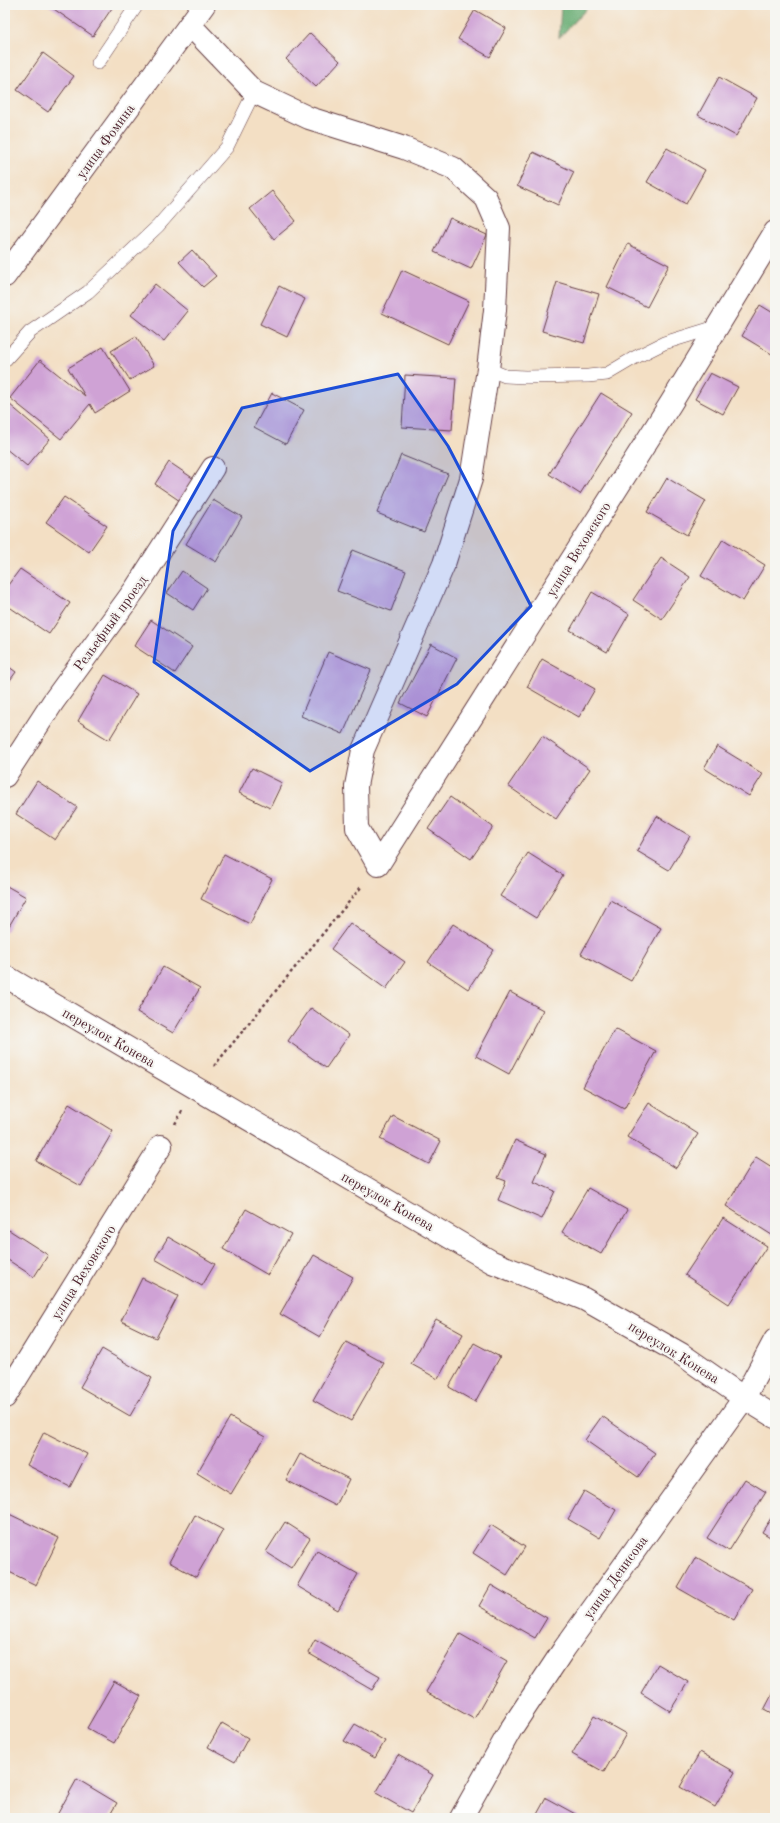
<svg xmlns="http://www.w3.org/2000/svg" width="780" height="1823" viewBox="0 0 780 1823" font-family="'Old Standard TT',serif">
<rect width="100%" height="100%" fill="#f6f6f2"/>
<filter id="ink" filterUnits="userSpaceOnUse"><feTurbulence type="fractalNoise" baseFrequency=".025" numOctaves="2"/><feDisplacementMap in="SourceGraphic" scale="8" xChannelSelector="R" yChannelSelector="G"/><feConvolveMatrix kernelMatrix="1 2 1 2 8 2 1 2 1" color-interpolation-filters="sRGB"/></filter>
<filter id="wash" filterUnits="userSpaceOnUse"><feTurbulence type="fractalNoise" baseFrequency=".012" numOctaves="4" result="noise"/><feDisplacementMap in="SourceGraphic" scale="16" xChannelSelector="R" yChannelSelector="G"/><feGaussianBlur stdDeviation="0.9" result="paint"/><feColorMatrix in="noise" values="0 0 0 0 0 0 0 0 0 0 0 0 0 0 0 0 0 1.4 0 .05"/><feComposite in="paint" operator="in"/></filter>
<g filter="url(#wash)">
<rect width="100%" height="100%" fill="#f3dfc4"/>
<!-- forest -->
<path fill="#68ac72" stroke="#59664e" d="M561 5H590L559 38Z"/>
<g id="blocks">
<!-- building -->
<path fill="#cfa2d5" d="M48 5H114L93 36Z
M475 10 506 28 490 57 458 39Z
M310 33 340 61 316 87 286 59Z
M43 53 74 76 48 112 17 90Z
M719 77 757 98 736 136 698 115Z
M667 148 705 170 686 204 647 182Z
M533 152 574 172 558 205 517 186Z
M272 191 296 221 274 239 250 209Z
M450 218 487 235 471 269 434 252Z
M628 244 669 265 647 307 607 287Z
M192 250 216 276 203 287 179 262Z
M402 270 469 301 448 344 382 313Z
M557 282 599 294 584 343 542 331Z
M155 284 188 311 164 341 131 315Z
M279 286 305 299 287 337 260 324Z
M760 305 775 314V356L742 336Z
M136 336 154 366 130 380 111 351Z
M103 347 130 391 95 413 90 404 61 439 10 398 40 360 85 396 68 368Z
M710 373 738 387 723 414 695 399Z
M405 375 456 378 452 430 402 427Z
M272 393 304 410 286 444 254 427Z
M601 393 632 412 580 494 549 474Z
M9 404 50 439 27 466 5 448V408Z
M401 455 448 474 424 532 377 513Z
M169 462 194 479 180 501 155 484Z
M667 478 706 501 687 535 647 512Z
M64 497 107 526 89 552 46 522Z
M213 500 242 517 216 562 186 544Z
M723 539 765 565 743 601 701 576Z
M353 550 406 571 391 611 337 591Z
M661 558 690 577 662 619 633 600Z
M20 569 70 603 49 634 5 604V589Z
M182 571 207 588 193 610 167 593Z
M592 592 629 614 607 652 570 630Z
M151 620 192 647 175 673 134 646Z
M431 644 457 658 427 717 400 703Z
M328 652 371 670 343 734 301 716Z
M542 659 595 689 579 717 527 687Z
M5 664 16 672 5 687Z
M105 675 137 694 109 740 78 721Z
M542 736 590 769 556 819 508 786Z
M717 746 763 774 749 796 704 768Z
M252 768 282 783 270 808 239 793Z
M37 781 77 807 55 840 16 814Z
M450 797 493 827 471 859 428 829Z
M657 816 690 836 669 870 637 851Z
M528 853 563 875 536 918 500 896Z
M224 854 272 879 250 924 201 899Z
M5 885 26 897 5 933Z
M610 900 661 928 631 981 581 954Z
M350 923 405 962 386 989 331 949Z
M453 924 494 950 468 989 428 962Z
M163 967 200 988 173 1033 137 1012Z
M510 992 543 1010 509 1074 476 1056Z
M311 1008 349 1035 326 1068 288 1041Z
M615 1029 656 1051 624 1109 583 1087Z
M649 1103 698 1134 676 1168 627 1137Z
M69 1104 113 1131 81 1186 36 1161Z
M393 1116 441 1141 429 1164 380 1139Z
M515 1140 546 1154 534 1182 555 1191 542 1219 498 1200 506 1181 498 1178Z
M756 1157 775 1169V1237L726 1206Z
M588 1188 627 1210 601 1254 562 1232Z
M246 1209 291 1234 268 1275 223 1249Z
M723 1218 767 1246 729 1304 685 1275Z
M9 1230 48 1255 34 1277 5 1258V1236Z
M168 1237 215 1264 202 1286 155 1259Z
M314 1255 353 1277 320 1337 280 1314Z
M142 1278 178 1296 156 1338 121 1321Z
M436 1319 463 1334 438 1379 411 1364Z
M346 1342 384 1363 351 1421 313 1400Z
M474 1343 500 1357 475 1402 449 1387Z
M102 1349 152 1378 130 1416 80 1387Z
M602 1416 655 1453 638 1477 585 1440Z
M230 1417 265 1437 231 1494 197 1473Z
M44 1432 87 1454 70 1487 27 1465Z
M300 1454 349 1479 336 1506 286 1480Z
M745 1479 766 1492 729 1551 707 1538Z
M584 1491 616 1510 600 1538 568 1519Z
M5 1512 59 1538 36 1585 5 1570Z
M775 1512V1540L762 1532Z
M195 1515 223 1530 196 1577 169 1562Z
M285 1522 310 1538 291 1568 266 1552Z
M491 1525 525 1547 507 1575 473 1553Z
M317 1551 358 1574 338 1610 297 1586Z
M696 1557 752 1589 734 1620 678 1588Z
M491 1585 547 1618 535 1638 479 1606Z
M460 1634 507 1661 474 1719 426 1692Z
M315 1640 380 1677 372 1690 308 1653Z
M658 1664 688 1682 670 1711 641 1693Z
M114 1681 141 1696 114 1743 87 1728Z
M775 1689V1716L764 1710Z
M594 1716 626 1734 604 1772 572 1754Z
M222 1723 248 1738 235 1762 208 1747Z
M355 1724 385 1741 375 1758 344 1741Z
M700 1752 735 1772 715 1807 680 1787Z
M398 1755 433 1775 411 1813 376 1793Z
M77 1779 117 1803 108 1818H63L57 1815Z
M546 1798 579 1816 578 1818H535Z"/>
</g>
</g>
<g filter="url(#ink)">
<use href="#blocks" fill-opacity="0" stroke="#633c42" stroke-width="1"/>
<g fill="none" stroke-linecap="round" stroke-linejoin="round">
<defs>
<path id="service" d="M98 63 137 5
M5 360 30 332 88 292 158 226 227 147 254 92
M488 369 505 376 525 377 588 376 607 374 634 358 664 343 716 327"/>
<path id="minor" d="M190 25 254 92 309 118 404 148 453 168 486 198 499 228 495 310 488 369 471 479 444 564 363 750 356 786 357 828 378 865 671 403 775 232
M5 776 53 702 136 588 213 468
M5 976 492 1262 584 1299 681 1354 744 1398 775 1417
M5 1397 161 1146
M461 1818 511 1729 564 1649 744 1398 775 1340"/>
<path id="tertiary" d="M5 276 204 5"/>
</defs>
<!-- service casing -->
<use href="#service" stroke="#633c42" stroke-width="14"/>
<!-- minor casing -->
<use href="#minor" stroke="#633c42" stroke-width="24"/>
<!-- tertiary casing -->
<use href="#tertiary" stroke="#633c42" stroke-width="24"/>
<!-- path -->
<path stroke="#633c42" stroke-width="2.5" stroke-dasharray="3 3" stroke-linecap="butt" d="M214 1066 362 886
M175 1124 182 1111"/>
<!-- service -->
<use href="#service" stroke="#fff" stroke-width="13"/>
<!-- minor -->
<use href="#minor" stroke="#fff" stroke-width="22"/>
<!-- tertiary -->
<use href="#tertiary" stroke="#fff" stroke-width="22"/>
</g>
</g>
<!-- marked area -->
<path fill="#1d4ed8" fill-opacity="0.2" stroke="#1d4ed8" stroke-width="3" stroke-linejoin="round" d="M398 374 448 446 531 606 457 684 310 771 154 662 173 531 242 408Z"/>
<g text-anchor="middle" stroke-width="4" stroke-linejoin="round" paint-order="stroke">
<!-- street labels -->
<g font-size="14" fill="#4a1f2b" stroke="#f6f6f2">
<text transform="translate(105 141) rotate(-54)" y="5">улица Фомина</text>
<text transform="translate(578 549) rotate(-58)" y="5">улица Веховского</text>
<text transform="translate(110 623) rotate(-54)" y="5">Рельефный проезд</text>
<text transform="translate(109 1037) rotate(30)" y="5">переулок Конева</text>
<text transform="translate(388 1201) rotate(30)" y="5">переулок Конева</text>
<text transform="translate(83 1272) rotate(-58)" y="5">улица Веховского</text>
<text transform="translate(674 1352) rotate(32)" y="5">переулок Конева</text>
<text transform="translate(615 1577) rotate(-54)" y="5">улица Денисова</text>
</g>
</g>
<!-- margin -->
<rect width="780" height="1823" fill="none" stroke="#f6f6f2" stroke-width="20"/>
</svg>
